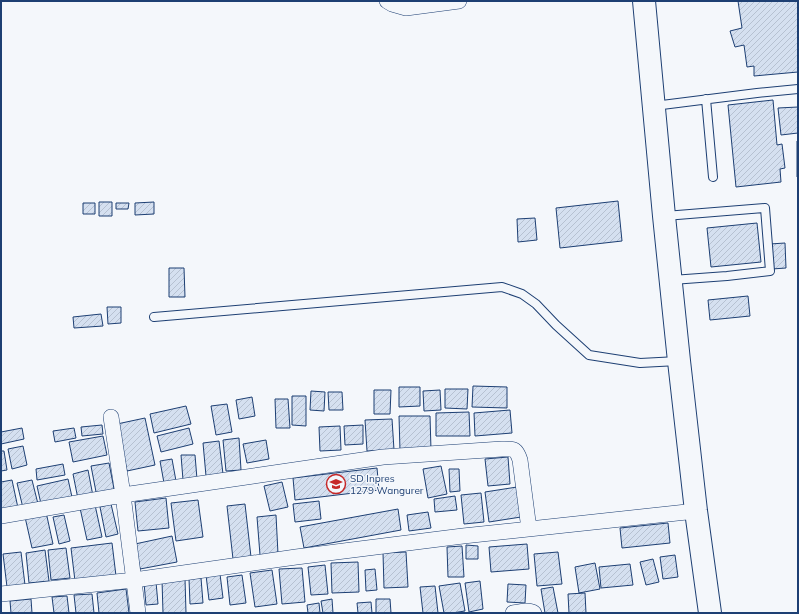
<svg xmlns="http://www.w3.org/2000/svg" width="799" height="614" viewBox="0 0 799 614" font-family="Mulish,sans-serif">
<defs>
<pattern id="building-hatch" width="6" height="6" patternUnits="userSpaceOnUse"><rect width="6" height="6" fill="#d5e0f0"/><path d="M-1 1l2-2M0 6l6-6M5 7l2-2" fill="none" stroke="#b6c1d1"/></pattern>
</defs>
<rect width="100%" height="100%" fill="#f4f7fb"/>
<!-- building -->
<path fill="url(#building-hatch)" stroke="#1d3f73" d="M738 1H798V72L754 76V66L747 67 744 45 735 47 730 31 742 28Z
M773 100 777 145 782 144 785 168 780 169 781 182 736 187 728 105Z
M798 107V133L781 135 778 108Z
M797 141H798V177H797Z
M618 201 622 241 560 248 556 208Z
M99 202H112V216H99Z
M154 202V214L135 215V203Z
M83 203H95V214H83Z
M116 203H129L128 209H116Z
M535 218 537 240 518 242 517 219Z
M757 223 761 262 711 267 707 228Z
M785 243 786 268 772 269 770 244Z
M169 268H184L185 297H169Z
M748 296 750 316 710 320 708 300Z
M107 307H121V323L108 324Z
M101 314 103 326 74 328 73 317Z
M473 386 507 387V408L472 407Z
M399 387H420V406L399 407Z
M445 389H468L467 409 445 408Z
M374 390H391L390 414H374Z
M440 390 441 410 424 411 423 391Z
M311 391 325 392 324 411 310 410Z
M328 392H342L343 410H329Z
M292 396H306V426L292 425Z
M252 397 255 416 239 419 236 400Z
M275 399H288L290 428H276Z
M227 404 232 432 216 435 211 406Z
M186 406 191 424 154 433 150 414Z
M510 410 512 433 475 436 474 413Z
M469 412 470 436H436V413Z
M399 416H430L431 450 400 451Z
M145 418 155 465 127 471 117 424Z
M392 419 394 450 367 451 365 420Z
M102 425 103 434 82 436 81 427Z
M363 425V444L345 445 344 426Z
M340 426 341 450 320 451 319 427Z
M22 428 24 439 1 444V432Z
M74 428 76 438 55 442 53 431Z
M189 428 193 444 161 452 157 436Z
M103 436 107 455 73 462 69 442Z
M239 438 241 470 226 471 223 440Z
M266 440 269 459 247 463 243 444Z
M219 441 223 474 206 476 203 443Z
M23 446 27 465 12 469 8 449Z
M1 451H4L7 470 1 471Z
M181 455H195L197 479 183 480Z
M508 457 510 484 488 486 485 459Z
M172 459 176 481 164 483 160 461Z
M109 463 115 494 97 497 91 466Z
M63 464 65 475 37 480 36 469Z
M441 466 447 494 428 498 423 469Z
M377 468 379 490 295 500 293 478Z
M449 469H459L460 491 450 492Z
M88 470 93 496 78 499 73 474Z
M68 479 72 497 41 504 37 486Z
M12 480 18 508 1 512V482Z
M32 480 38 504 23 508 17 483Z
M282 482 288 507 270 511 264 486Z
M517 487 521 517 489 522 485 492Z
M481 493 484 522 464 524 461 495Z
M455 496 457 510 435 512 434 499Z
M166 498 169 528 138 531 135 502Z
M198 500 203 537 176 541 171 503Z
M319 501 321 519 295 522 293 504Z
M111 504 118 534 106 537 100 507Z
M245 504 251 557 233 559 227 506Z
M95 505 102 537 87 540 80 508Z
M398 509 401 530 304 548 300 527Z
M46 512 53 544 32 548 25 517Z
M428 512 431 528 409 531 407 515Z
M64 515 70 541 59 544 53 517Z
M276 515 278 554 260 555 257 517Z
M668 523 670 543 622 548 620 528Z
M172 536 177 562 140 569 135 544Z
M112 543 116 576 75 581 71 548Z
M527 544 529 569 491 572 489 547Z
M466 545 478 546V559H466Z
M462 546 464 577H448L447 547Z
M66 548 70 578 51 580 48 550Z
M45 550 49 581 29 583 26 553Z
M21 552 25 585 7 587 3 554Z
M406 552 408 587 384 588 383 553Z
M558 552 562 584 537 586 534 554Z
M675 555 678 577 663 579 660 557Z
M653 559 659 582 646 585 640 562Z
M358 562 359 592 332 593 331 563Z
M595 563 600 589 579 593 575 567Z
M630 564 633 585 601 588 599 567Z
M325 565 328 594 311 595 308 567Z
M302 568 305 602 282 604 279 569Z
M375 569 377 590 366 591 365 570Z
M272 570 277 604 255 607 250 573Z
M220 574 223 598 209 600 206 575Z
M242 575 246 603 230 605 227 577Z
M201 578 203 603 190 604 189 579Z
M185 579 186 613H163L162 580Z
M480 581 483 609 469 612 465 583Z
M156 582 158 604 146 605 144 583Z
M460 583 465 611 452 613H444L439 586Z
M508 584 526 585 525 603 507 602Z
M435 586 438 613H423L420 587Z
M553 587 558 613H545L541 589Z
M126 589 129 613H99L97 593Z
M585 593 586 613H569L568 594Z
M92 594 94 613H76L74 595Z
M67 596 69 613H54L52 597Z
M31 599 32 613H11L10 601Z
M332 599 333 613H323L321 601Z
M376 599H390L391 613H376Z
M371 602 372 613H358L357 603Z
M319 603 320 613H308L307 605Z"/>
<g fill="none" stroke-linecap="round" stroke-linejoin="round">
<defs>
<path id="lane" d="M706 99 713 177
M654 106 757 93 798 89
M665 216 765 208 770 271 727 276 672 280
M154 317 502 287 522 294 536 304 556 325 589 355 640 363 678 361"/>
<path id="street" d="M387 1 392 4 406 8 459 1
M111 417 123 495 138 613
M1 516 123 495 383 457 502 449C514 449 516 448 520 460L529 529
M1 594 134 580 296 557 463 536 696 511
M513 613C519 612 529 609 534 613"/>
<path id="highway" d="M644 1 664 216 679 361 696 511 710 613"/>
</defs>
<!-- lane casing -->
<use href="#lane" stroke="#1d3f73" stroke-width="10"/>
<!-- street casing -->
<use href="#street" stroke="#1d3f73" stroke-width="16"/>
<!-- highway casing -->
<use href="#highway" stroke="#1d3f73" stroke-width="24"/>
<!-- lane -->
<use href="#lane" stroke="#f4f7fb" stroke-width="8"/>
<!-- street -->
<use href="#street" stroke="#f4f7fb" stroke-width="15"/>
<!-- highway -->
<use href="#highway" stroke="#f4f7fb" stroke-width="22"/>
</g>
<!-- icons -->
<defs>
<symbol id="school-ring" viewBox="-11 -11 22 22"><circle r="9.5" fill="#f4f7fb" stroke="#c62828" stroke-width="1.5"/><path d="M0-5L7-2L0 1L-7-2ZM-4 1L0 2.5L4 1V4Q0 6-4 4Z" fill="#c62828"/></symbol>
</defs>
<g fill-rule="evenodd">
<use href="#school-ring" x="325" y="473" width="22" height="22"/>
</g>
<g text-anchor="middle" stroke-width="3" stroke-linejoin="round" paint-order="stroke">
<!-- poi labels -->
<g font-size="10" fill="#1d3f73" stroke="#f4f7fb" text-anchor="start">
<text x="350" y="482">SD Inpres<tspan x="350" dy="12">1279 Wangurer</tspan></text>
</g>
</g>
<!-- border -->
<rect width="799" height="614" fill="none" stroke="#1d3f73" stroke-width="4"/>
</svg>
